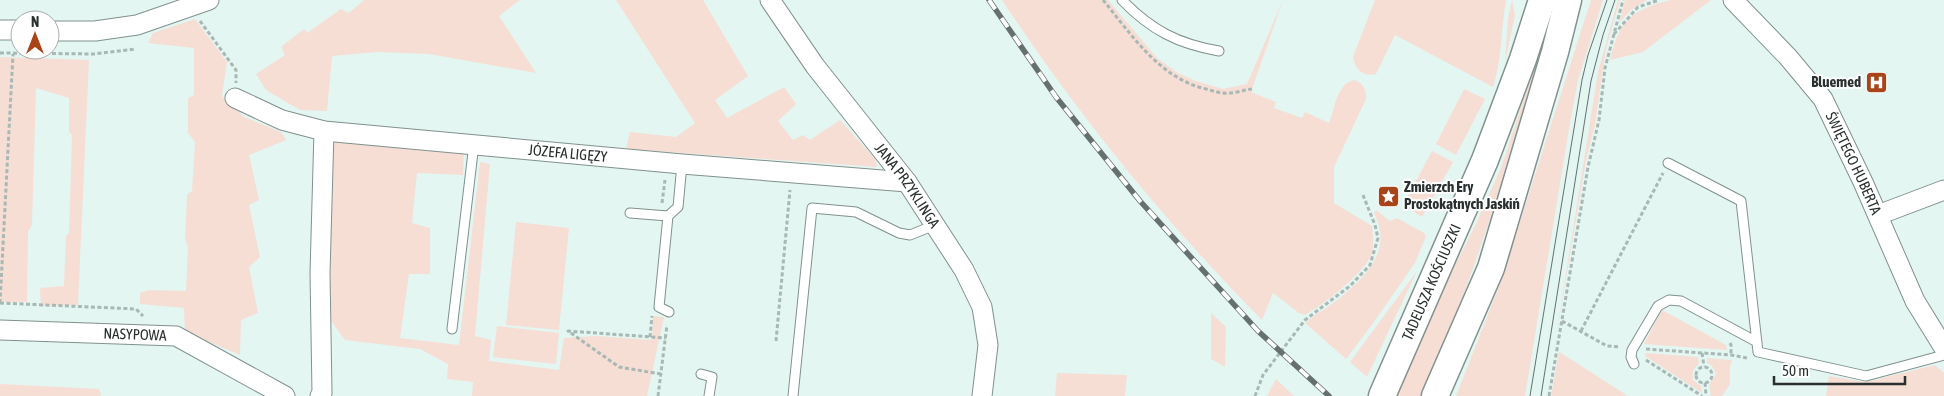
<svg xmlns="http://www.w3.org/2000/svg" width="1944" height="396" viewBox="0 0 1944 396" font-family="'Asap Condensed',sans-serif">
<rect width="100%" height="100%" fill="#e3f6f2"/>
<!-- green -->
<path fill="#f6ded5" d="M364 0H520L499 16 536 73 429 54 377 52 332 56 327 111 300 110 266 90 256 74 285 55 281 47 304 29 307 33 341 9 349 13Z
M616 0H703L748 76 715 100 727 118 784 87 796 104 778 121 793 140 803 135 810 140 840 120 876 160 877 167 626 149 630 132 676 137 695 123Z
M1002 0H1108L1157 58 1178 73 1196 81 1223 89 1247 84 1283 0 1251 92 1276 102 1274 108 1302 118 1305 112 1329 123C1335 109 1336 84 1354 80 1363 83 1367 90 1366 99L1334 167V203L1372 226C1373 235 1374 244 1372 253 1367 271 1322 306 1305 315L1299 313 1273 293 1262 320C1165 222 1078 115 1002 0Z
M1375 0H1506C1501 29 1502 59 1493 87L1395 35 1376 74C1364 77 1355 70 1353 57Z
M1512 0 1515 15 1505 62 1508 18Z
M1556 0H1559C1517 133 1479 268 1423 396H1395L1425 324 1471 234 1501 168Z
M1591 0H1603L1578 80 1570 123 1525 396H1456L1501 281Z
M1618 0H1620L1606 49 1595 124 1586 161 1553 355 1598 72Z
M1625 0H1647L1631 10 1619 23Z
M1671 0H1711L1643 52 1610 60C1619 21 1632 9 1671 0Z
M195 19 227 62 222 96 244 117 281 132 286 140 249 155 259 200 249 205 260 257 249 267 258 313 241 320 240 355 185 332 184 308 140 304V293L149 290 186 291 188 247 185 239 187 195 192 191 195 142 188 133V98L194 95V48L148 43 153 33Z
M0 57 89 60 78 305 41 306 40 288 64 286 66 236 69 233 72 135 69 132V98L36 88 32 225 28 232 27 302H0Z
M1464 89 1485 99 1456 155 1436 144Z
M329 142 464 150 463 175 417 173 412 223 430 228V274H409L400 338 459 345 480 162 490 164 475 336 491 340 489 361 559 370 564 338 596 336 652 340 653 316 664 317 647 396H472L473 382 447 379 448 364 420 349 345 340 329 318Z
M1432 151 1453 162 1422 217 1403 205Z
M1376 210 1390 221 1397 218 1424 233 1426 236 1415 263 1371 326 1346 359 1305 323C1316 313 1329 307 1340 298 1367 275 1393 250 1374 213Z
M516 222 569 228 559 330 506 325Z
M1417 271 1367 377 1350 362Z
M1662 310 1726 345 1727 350 1644 344Z
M1211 313 1226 327 1225 367 1211 359Z
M497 326 559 333 556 364 493 357Z
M1559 352 1561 353 1628 396H1551Z
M1646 353 1698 357 1699 364C1693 369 1692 372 1693 380L1701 386 1702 393 1645 356Z
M1707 358 1732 360 1730 367V384L1722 396H1711L1709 385 1716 374 1712 366 1707 363Z
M1935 365 1944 373V396H1826L1829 376 1866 382Z
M1057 373 1127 375 1125 396H1055Z
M1276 379 1294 396H1267Z
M0 384 99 389 101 396H0Z"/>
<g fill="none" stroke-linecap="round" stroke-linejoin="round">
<defs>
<path id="lane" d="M1122 0C1151 30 1178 44 1219 51
M1668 163 1741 201 1758 352 1866 376 1944 355
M630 213 668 216
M669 312 659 307 668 216 678 207 682 164
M452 329 474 144
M1634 364 1631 357 1632 350 1658 306 1669 300 1681 301 1757 342
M701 374 712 377 709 396
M793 396 812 208 856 212 899 233 910 235 935 225"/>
<g id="street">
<path id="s1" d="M770 0 815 66 907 182 964 270 982 307 988 345 982 396"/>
<path id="s2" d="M1733 0 1788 57 1823 99 1863 182 1915 301 1944 348"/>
<path d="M0 30H20"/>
<path d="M50 31H95L137 25 209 0"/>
<path id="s3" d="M235 98 282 120 324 131 682 164 907 182"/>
<path d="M1878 215 1944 190"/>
<path id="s4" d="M0 330 176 336 285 396"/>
<path d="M320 396 322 393 320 273 324 131"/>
</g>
<g id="secondary">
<path id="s5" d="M1382 396 1485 160 1523 59 1542 0"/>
<path d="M1435 396 1491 268 1555 52 1568 0"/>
</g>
</defs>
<!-- lane casing -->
<use href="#lane" stroke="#80918e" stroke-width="11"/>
<!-- street casing -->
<use href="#street" stroke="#80918e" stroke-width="21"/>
<!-- secondary casing -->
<use href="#secondary" stroke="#80918e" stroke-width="29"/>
<!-- path -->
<path stroke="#a9b8b5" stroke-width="3" stroke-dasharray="4 2.5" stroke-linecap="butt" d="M1103 0C1132 35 1159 78 1206 89 1214 91 1221 94 1229 93 1236 93 1244 90 1252 89
M200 21 236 70V83
M1614 34 1638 7 1659 0
M0 53 94 54 136 49
M662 203 665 180
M0 303 13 54
M0 303 136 309 143 316
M1562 321 1607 346 1620 347
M1581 331 1663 173
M650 337 652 316
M776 341 790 190
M1730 343 1731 345V355
M1646 349 1731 355 1747 358
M1702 353 1704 366
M1646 360 1702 396
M1696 375a8 8 0 1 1 16 0a8 8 0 1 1-16 0Z
M661 374 619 367 568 331 666 338
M1705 383 1706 396
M658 396 667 325
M1255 396 1263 375 1305 320 1350 286 1370 265 1378 238 1375 225 1363 195
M1549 396 1588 167 1599 120 1605 68 1623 0"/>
<!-- lane -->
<use href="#lane" stroke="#fff" stroke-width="9"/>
<!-- street -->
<use href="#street" stroke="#fff" stroke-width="19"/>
<!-- secondary -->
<use href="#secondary" stroke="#fff" stroke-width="26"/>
<!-- tram -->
<path stroke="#66706e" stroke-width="1" d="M1530 396 1582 80 1588 55 1607 0
M1541 396 1591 81 1603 35 1615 0"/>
<defs>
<path id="rail" d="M989 0 1056 97 1140 201 1258 331 1329 396"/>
</defs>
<!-- rail casing -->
<use href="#rail" stroke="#66706e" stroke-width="5.5"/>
<!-- rail -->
<use href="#rail" stroke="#fefefe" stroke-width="4" stroke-dasharray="11" stroke-linecap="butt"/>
</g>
<!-- icons -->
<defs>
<symbol id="hospital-square" viewBox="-11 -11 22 22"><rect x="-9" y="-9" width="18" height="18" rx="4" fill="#a94418" stroke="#fefefe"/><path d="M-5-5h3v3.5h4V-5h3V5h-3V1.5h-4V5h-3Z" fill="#fff"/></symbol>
<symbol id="sight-square" viewBox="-11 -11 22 22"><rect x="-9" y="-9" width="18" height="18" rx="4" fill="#a94418" stroke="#fefefe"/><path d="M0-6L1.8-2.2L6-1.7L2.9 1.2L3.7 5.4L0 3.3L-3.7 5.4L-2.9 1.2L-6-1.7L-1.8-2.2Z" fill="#fff"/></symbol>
</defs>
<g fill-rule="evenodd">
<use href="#hospital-square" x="1864" y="70" width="25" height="25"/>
<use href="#sight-square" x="1376" y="184" width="25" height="25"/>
</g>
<g text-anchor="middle" stroke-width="4" stroke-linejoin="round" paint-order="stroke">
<!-- poi labels -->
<g font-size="15" font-weight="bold" fill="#2a302f" stroke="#fefefe" text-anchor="end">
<text x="1861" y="87">Bluemed</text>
<text x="1404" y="192" text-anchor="start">Zmierzch Ery<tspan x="1404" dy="17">Prostokątnych Jaskiń</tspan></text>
</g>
<!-- street labels -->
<g font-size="15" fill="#2a302f" stroke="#fefefe">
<text dy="5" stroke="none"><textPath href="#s3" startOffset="340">JÓZEFA LIGĘZY</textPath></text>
<text dy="5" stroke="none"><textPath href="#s2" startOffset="205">ŚWIĘTEGO HUBERTA</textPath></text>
<text dy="5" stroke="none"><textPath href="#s1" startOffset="231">JANA PRZYKLINGA</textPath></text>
<text dy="5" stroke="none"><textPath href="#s5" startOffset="124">TADEUSZA KOŚCIUSZKI</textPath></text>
<text dy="5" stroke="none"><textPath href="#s4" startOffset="135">NASYPOWA</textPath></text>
</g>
</g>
<!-- north arrow -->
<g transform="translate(35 35)"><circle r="24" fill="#fefefe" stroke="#a9acab"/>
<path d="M0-4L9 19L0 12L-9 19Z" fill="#a94418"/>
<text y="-8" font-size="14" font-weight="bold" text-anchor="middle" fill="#2a302f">N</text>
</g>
<!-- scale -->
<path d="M1774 376v8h131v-8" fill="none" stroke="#2a302f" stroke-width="2.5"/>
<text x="1782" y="376" font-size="15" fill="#2a302f" stroke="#fefefe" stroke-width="4" paint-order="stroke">50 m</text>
</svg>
